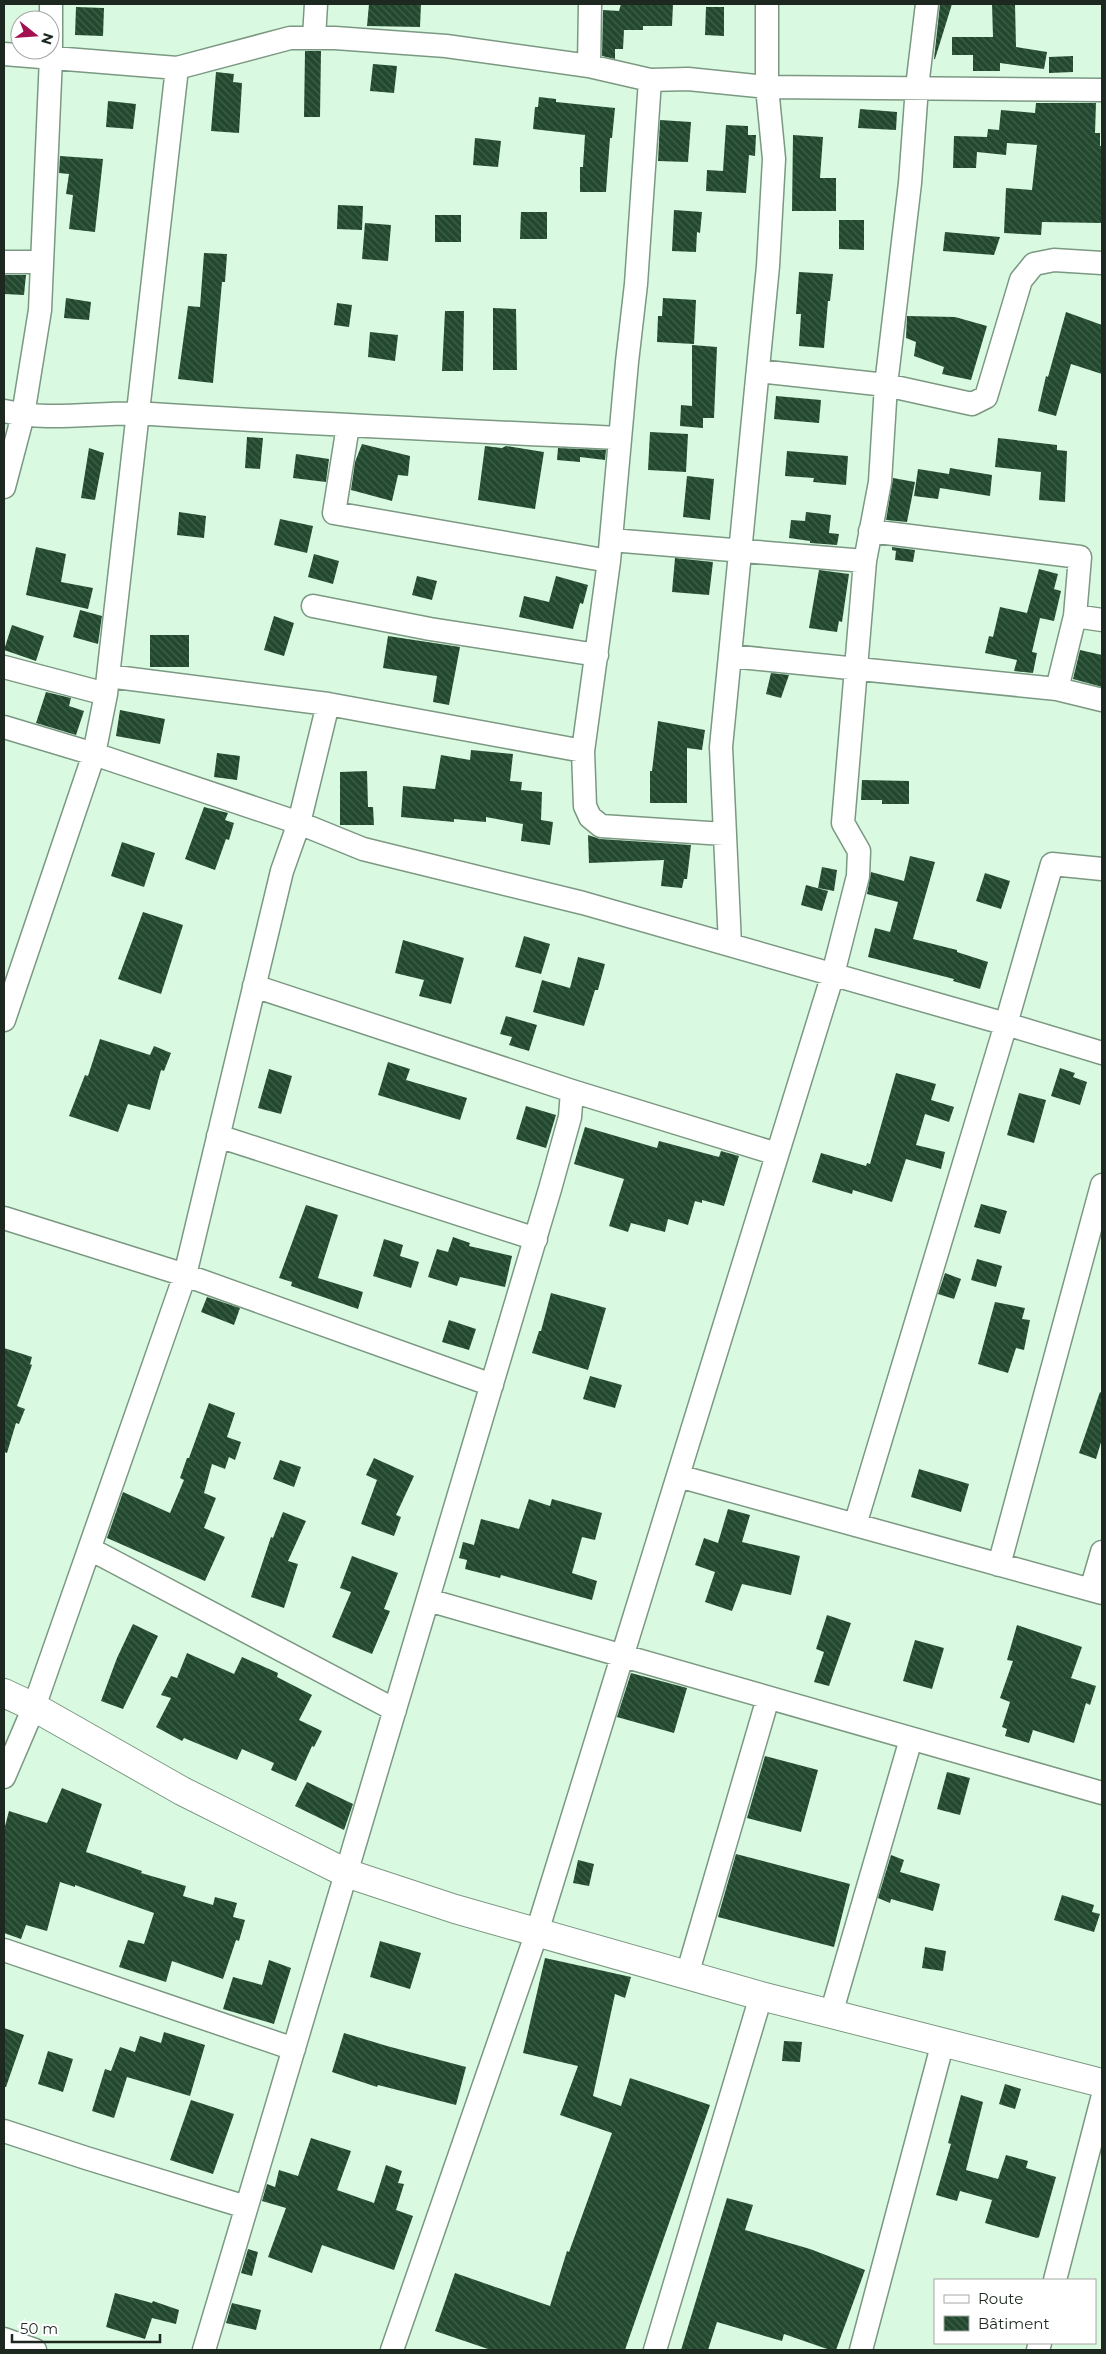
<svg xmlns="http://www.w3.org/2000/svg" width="1106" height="2354" viewBox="0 0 1106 2354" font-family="Montserrat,sans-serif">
<defs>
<pattern id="building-back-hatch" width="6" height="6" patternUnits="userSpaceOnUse" patternTransform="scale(1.25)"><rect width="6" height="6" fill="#22492f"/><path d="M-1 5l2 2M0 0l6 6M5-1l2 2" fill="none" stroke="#41614b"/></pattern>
</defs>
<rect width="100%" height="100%" fill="#daf9e1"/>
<!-- building -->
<path fill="url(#building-back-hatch)" d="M369 4H421L420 27 367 26Z
M621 4H673L672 26H643V30H624L623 49H615V59L602 56 603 10 619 11Z
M940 4H952L935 59H934Z
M992 4H1015L1016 47 1047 52 1044 69 1000 63V71H973V55H952V37H993Z
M76 7 104 8 103 36 75 35Z
M706 7H724V36L705 35Z
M305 51H321L320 117H304Z
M1073 56V72L1049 73V57Z
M373 64 397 66 394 93 370 91Z
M216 72 234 74 233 82 242 83 239 133 211 131Z
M539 97 556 99V102L615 108 612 138H610L606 192H580V167H583L585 135 533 129 535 107H538Z
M108 101 136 104 133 129 106 127Z
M1036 103H1096L1095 133H1100V146H1102V223L1042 222 1041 235 1004 233 1006 188 1032 190 1037 145 1007 143 1006 155 977 152 976 168H953L954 136 987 137 988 129 999 130 1001 110 1035 113Z
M860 109 897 112 896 130 858 128Z
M660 120 691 122 688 162 658 161Z
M726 125 748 126V135H756L755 156 749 155 746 193 706 191 707 170 723 171Z
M793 135 823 137 820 178H836V211H792Z
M475 138 501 141 498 167 473 165Z
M60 156 103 159 95 232 69 229 73 195 66 194 69 174 59 173Z
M338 205 363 206 362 230 337 229Z
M674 210 702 212 700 233 697 232 696 252 672 251Z
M521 212H547V239H520Z
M435 215H461V242H435Z
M839 220H864V250L839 249Z
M365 223 391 225 388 261 362 259Z
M945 232 1000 237 994 255 943 251Z
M204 253 227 254 225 282H222L213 383 178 379 188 306 200 307Z
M799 272 833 274 830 301H828L824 348 799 346 801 314H796Z
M4 275H26L24 295 4 294Z
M66 298 91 302 89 320 64 318Z
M663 298 696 300 694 344 657 342 658 316H662Z
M337 303 352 305 349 327 334 325Z
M493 308 516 309 517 370H493Z
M445 311H464L463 371H442Z
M1066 312 1102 325V374L1071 364 1056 416 1038 411 1046 376 1048 377Z
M907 316 955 317 987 326 971 380 942 374 944 367 914 356 916 342 906 338Z
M370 332 398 335 395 361 368 357Z
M692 345 717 347 714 418H703V428L680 426 681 405 692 406Z
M776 396 821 400 819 423 774 419Z
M650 432 688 434 686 472 648 470Z
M247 437 263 438 260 469 245 468Z
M998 438 1057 445V450L1067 451 1065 502 1039 500 1041 472 995 467Z
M362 444 410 456 408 476 398 475 392 501 351 490 355 462Z
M485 446 502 448 506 446 544 452 535 509 478 500Z
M89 448 104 453 95 500 81 498Z
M558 448 606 450 605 460 580 457V462L557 460Z
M787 451 848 456 846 485 813 482 814 478 785 476Z
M296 454 329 459 326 482 293 478Z
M950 468 992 475 990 496 940 488 938 499 914 496 918 469 949 474Z
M687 476 714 479 710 520 683 517Z
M893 478 915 482 907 522 886 520Z
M179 512 206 516 204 538 177 535Z
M806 512 831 515 829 533 839 534 837 545 810 543V541L789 538 791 520 805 521Z
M280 519 313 526 307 553 274 545Z
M36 547 66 554 61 582 93 588 88 609 26 595Z
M892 547 915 550 913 562 895 560 896 551 892 550Z
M314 554 339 561 333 584 308 577Z
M675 558 713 562 709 595 672 592Z
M1039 569 1058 574 1054 589 1061 591 1054 621 1040 618 1032 652 1037 653 1033 673 1014 671 1017 660 985 653 989 636 993 637 1000 607 1027 613Z
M819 570 849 574 842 622 839 621 837 632 809 628Z
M417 576 437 581 432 600 412 595Z
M556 576 588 585 583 604 580 603 573 629 519 617 524 596 549 602Z
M80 610 102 616 98 644 73 637Z
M274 616 294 623 284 656 264 650Z
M12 625 44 636 36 661 4 650Z
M150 635H189V667H150Z
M388 636 460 647 449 705 433 702 437 676 383 668Z
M1080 650 1102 655V687L1073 679Z
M771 673 789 675 781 698 766 694Z
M46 692 71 698 69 706 84 711 76 735 36 723Z
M120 710 165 719 160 744 116 736Z
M658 721 705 730 702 750 687 748V803H650V771H652Z
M471 750 513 754 510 781 522 782 521 790 542 792 541 820 553 822 550 845 521 841 523 824 486 817V822L454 819V822L401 817 403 786 435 789 441 755 470 760Z
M217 753 240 756 237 780 214 777Z
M367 771 368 807H373L374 825H340V772Z
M862 780 909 781V804H882V800H861Z
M204 807 228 813 225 820 234 823 229 840 226 839 215 870 185 859Z
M588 835 600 839 691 845 687 879H684L682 888 661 886 664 860 589 863Z
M122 842 155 853 144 887 111 876Z
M910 856 935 862 913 939 957 950V952L988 962 980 989 953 981 954 979 868 957 875 928 890 932 898 902 867 894 871 872 904 881Z
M822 867 837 870 834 891 818 888Z
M985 873 1010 881 1001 909 976 901Z
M806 885 828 891 822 911 801 905Z
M143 912 183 925 161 994 118 979Z
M524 936 550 944 541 974 515 967Z
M403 940 464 958 451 1004 419 996 424 980 395 973Z
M578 957 605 964 598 990H595L584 1026 533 1012 542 980 570 988Z
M506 1016 537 1025 529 1051 509 1045 512 1037 500 1034Z
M100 1039 150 1055 154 1046 171 1053 164 1071 161 1070 150 1110 128 1104 118 1132 69 1116 85 1075 88 1076Z
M388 1062 410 1069 406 1080 467 1098 460 1120 378 1095Z
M1060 1068 1075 1073 1073 1077 1087 1082 1080 1105 1051 1096Z
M269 1069 292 1076 281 1114 258 1108Z
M896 1073 936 1084 931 1100 954 1107 949 1122 925 1114 916 1145 945 1152 941 1169 906 1159 892 1202 853 1190 852 1194 812 1182 821 1153 866 1166 867 1163 870 1164Z
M1019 1093 1046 1100 1034 1143 1007 1135Z
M526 1106 556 1115 546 1148 516 1139Z
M585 1127 657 1148 659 1141 719 1157 721 1151 739 1156 724 1206 702 1200V1203L695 1201 688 1225 668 1219 665 1232 631 1223 628 1232 609 1226 624 1179 574 1164Z
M981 1204 1007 1211 1000 1234 974 1227Z
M306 1205 338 1215 318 1278 363 1292 358 1309 291 1286 292 1282 279 1278Z
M453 1237 470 1243 469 1246 512 1256 505 1287 460 1277 457 1286 428 1277 437 1249 448 1252Z
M384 1239 403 1245 400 1256 419 1262 411 1288 373 1276Z
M977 1259 1002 1266 996 1287 971 1280Z
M945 1273 961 1279 954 1299 938 1294Z
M551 1293 606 1308 588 1370 532 1353 539 1331H541Z
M207 1297 240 1308 234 1325 201 1312Z
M995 1302 1025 1308 1022 1319 1030 1320 1024 1350 1016 1348 1008 1373 978 1364Z
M449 1320 476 1329 469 1350 442 1342Z
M4 1348 32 1357 30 1364 32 1365 17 1406 25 1409 19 1424 16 1423 7 1453 4 1452Z
M590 1376 622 1385 615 1408 583 1399Z
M1100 1392 1102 1393V1439L1096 1459 1079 1453Z
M209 1403 235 1413 227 1437 241 1442 235 1460 229 1457 225 1469 212 1464 204 1493 216 1498 204 1528 225 1537 205 1581 107 1538 123 1492 170 1513 184 1480 180 1478 187 1458H189Z
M374 1458 414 1476 396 1515 401 1517 394 1536 361 1524 377 1480 366 1475Z
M280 1460 301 1467 294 1487 273 1479Z
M919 1469 969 1484 961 1512 911 1497Z
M529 1499 550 1506 552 1499 602 1513 595 1540 582 1537 572 1573 597 1581 592 1600 501 1575 500 1578 465 1569 467 1560 459 1558 463 1542 474 1545 481 1519 519 1529Z
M728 1509 750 1515 742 1542 800 1556 791 1595 742 1584 732 1611 705 1602 715 1572 695 1565 704 1538 718 1543Z
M283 1512 306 1521 288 1561 298 1564 284 1608 251 1597 271 1537 273 1538Z
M352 1556 398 1573 384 1609 390 1611 372 1654 332 1637 351 1592 340 1588Z
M827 1615 851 1623 829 1686 814 1682 824 1652 816 1649Z
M133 1624 158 1636 123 1709 101 1701 117 1658Z
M1017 1625 1082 1647 1071 1678 1096 1686 1090 1705 1086 1703 1074 1743 1033 1730 1029 1743 1005 1736 1007 1729 1002 1727 1010 1702 1000 1698 1013 1661 1007 1660Z
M915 1640 944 1648 932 1689 903 1681Z
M187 1653 234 1674 242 1657 278 1673 277 1677 312 1695 299 1720 322 1731 314 1747 312 1746 296 1781 271 1770 274 1763 242 1749 237 1760 184 1738 182 1741 156 1727 171 1698 161 1695 171 1676 177 1678Z
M631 1673 687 1688 674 1733 617 1717Z
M765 1756 818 1770 801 1832 747 1818Z
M947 1772 970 1778 960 1815 937 1809Z
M307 1782 353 1804 344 1830 295 1806Z
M62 1788 102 1804 86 1852 142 1871 141 1873 186 1886 183 1896 213 1905 215 1897 237 1903 233 1917 245 1920 239 1941 236 1940 223 1979 172 1961 166 1982 119 1967 128 1940 144 1944 154 1913 75 1885V1887L60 1882 47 1931 26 1925 21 1939 4 1933V1830L9 1811 47 1823Z
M736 1854 850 1884 834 1947 718 1917Z
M891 1855 904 1860 900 1872 940 1884 933 1911 891 1899 890 1903 878 1898Z
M578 1860 594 1864 589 1886 573 1883Z
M1062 1895 1094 1905 1092 1912 1100 1914 1094 1932 1054 1920Z
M380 1941 421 1953 410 1989 370 1977Z
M925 1947 946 1951 943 1971 922 1968Z
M545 1958 631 1977 625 1998 615 1994 593 2096 621 2106 630 2078 710 2105 625 2350H491L435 2331 455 2273 550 2306 567 2251 569 2252 612 2133 560 2115 578 2066 523 2053Z
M269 1960 291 1968 274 2024 223 2009 233 1977 262 1985Z
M4 2028 24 2035 6 2087H4Z
M164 2032 205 2045 190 2096 127 2077 114 2118 92 2111 105 2069 111 2071 120 2047 135 2052 140 2036 161 2043Z
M344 2033 387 2046 466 2067 456 2105 378 2085 377 2087 332 2072Z
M784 2041 802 2042 800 2062 782 2061Z
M48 2051 73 2059 63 2092 38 2084Z
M1005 2084 1021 2089 1015 2109 999 2104Z
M961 2095 983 2102 966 2170 998 2179 1006 2155 1028 2161 1026 2168 1056 2177 1039 2237 1037 2238 985 2223 992 2200 960 2191 957 2201 936 2195 951 2144 948 2143Z
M191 2100 234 2114 213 2174 170 2160Z
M311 2138 351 2151 337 2190 374 2203 386 2165 402 2171 398 2183 404 2184 396 2210 413 2216 394 2270 322 2245 312 2273 268 2257 286 2208 262 2201 267 2184 275 2187 279 2170 298 2176Z
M727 2198 753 2205 745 2230 810 2249 865 2270 836 2350H830L784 2334 782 2341 717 2322 708 2350H681Z
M248 2249 258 2252 252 2276 241 2273Z
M115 2293 152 2303 153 2301 179 2310 176 2324 152 2318 145 2339 106 2327Z
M232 2303 261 2310 256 2330 226 2323Z"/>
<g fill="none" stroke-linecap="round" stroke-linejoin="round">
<defs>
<path id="minor" d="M314 38 316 4
M4 54 177 68 290 38H335L446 46 589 66 650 80 688 79 767 87 1102 90
M589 66 590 4
M650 80 636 284 627 362 609 561 583 751 585 806 590 817 601 826 724 834
M4 262H40
M758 371 886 385 972 404 986 397 1021 280 1034 264 1054 260 1102 263
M4 411C51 422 102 411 151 414 307 424 464 431 620 438
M348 426 334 513 609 561
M4 487 23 415 40 310 51 57V4
M870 531 1080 557 1075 616 1057 689
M611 540 865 561
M313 606 430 629 597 655
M1075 616 1102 620
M730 656 1057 689 1102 700
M4 667 106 694
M108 676 328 704 583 751
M4 727 94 754 299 823 363 849 583 903 1006 1024 1102 1053
M730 945 721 747 768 266 774 159 767 87V4
M254 986 572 1091 777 1154
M4 1020 94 754 106 694 177 68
M218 1136 536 1239
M4 1218 185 1275 492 1385
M678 1476 1102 1593
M855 1525 1006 1024 1052 864 1102 869
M90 1549 395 1710
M999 1565 1102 1185
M1091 1590 1102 1552
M428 1600 1102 1793
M4 1777 34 1707 185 1275 282 871 299 823 328 704
M4 1950 294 2049
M687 1975 768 1698
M831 2014 911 1739
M4 2131 86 2158 246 2207
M1055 2280 1102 2099
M4 2339 35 2350
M204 2350 550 1189 570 1117 572 1091
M392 2350 537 1932 833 974 858 876 859 851 843 823 865 561 880 482 886 385 910 183 917 87 927 4
M655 2350 761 1996
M861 2350 943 2042
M1038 2350 1040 2343"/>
<path id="tertiary" d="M4 1693 34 1707 182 1791 346 1873 455 1909 761 1996 1102 2083"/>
</defs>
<!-- minor casing -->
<use href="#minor" stroke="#7b9882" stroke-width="25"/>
<!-- tertiary casing -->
<use href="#tertiary" stroke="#7b9882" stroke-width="30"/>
<!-- minor -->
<use href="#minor" stroke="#fff" stroke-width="22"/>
<!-- tertiary -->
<use href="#tertiary" stroke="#fff" stroke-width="28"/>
</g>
<!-- border -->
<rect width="1106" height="2354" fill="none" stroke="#1d2920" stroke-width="10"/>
<!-- legend -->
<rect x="934" y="2279" width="162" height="65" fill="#ffffff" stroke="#a5a9a6"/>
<rect x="944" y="2295" width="25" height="8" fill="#ffffff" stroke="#a5a9a6"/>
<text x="978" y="2304" font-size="15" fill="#1d2920">Route</text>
<rect x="944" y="2316" width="25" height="15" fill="url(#building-back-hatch)" stroke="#a5a9a6"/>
<text x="978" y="2329" font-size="15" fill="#1d2920">Bâtiment</text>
<!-- north arrow -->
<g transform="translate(35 35) rotate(107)"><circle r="24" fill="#ffffff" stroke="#a5a9a6"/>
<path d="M0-4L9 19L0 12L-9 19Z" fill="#a31051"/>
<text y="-8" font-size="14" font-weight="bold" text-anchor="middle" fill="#1d2920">N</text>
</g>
<!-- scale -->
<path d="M12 2334v8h148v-8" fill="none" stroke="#1d2920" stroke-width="2.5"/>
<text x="20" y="2334" font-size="15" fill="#1d2920" stroke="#ffffff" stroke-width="4" paint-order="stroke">50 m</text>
</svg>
